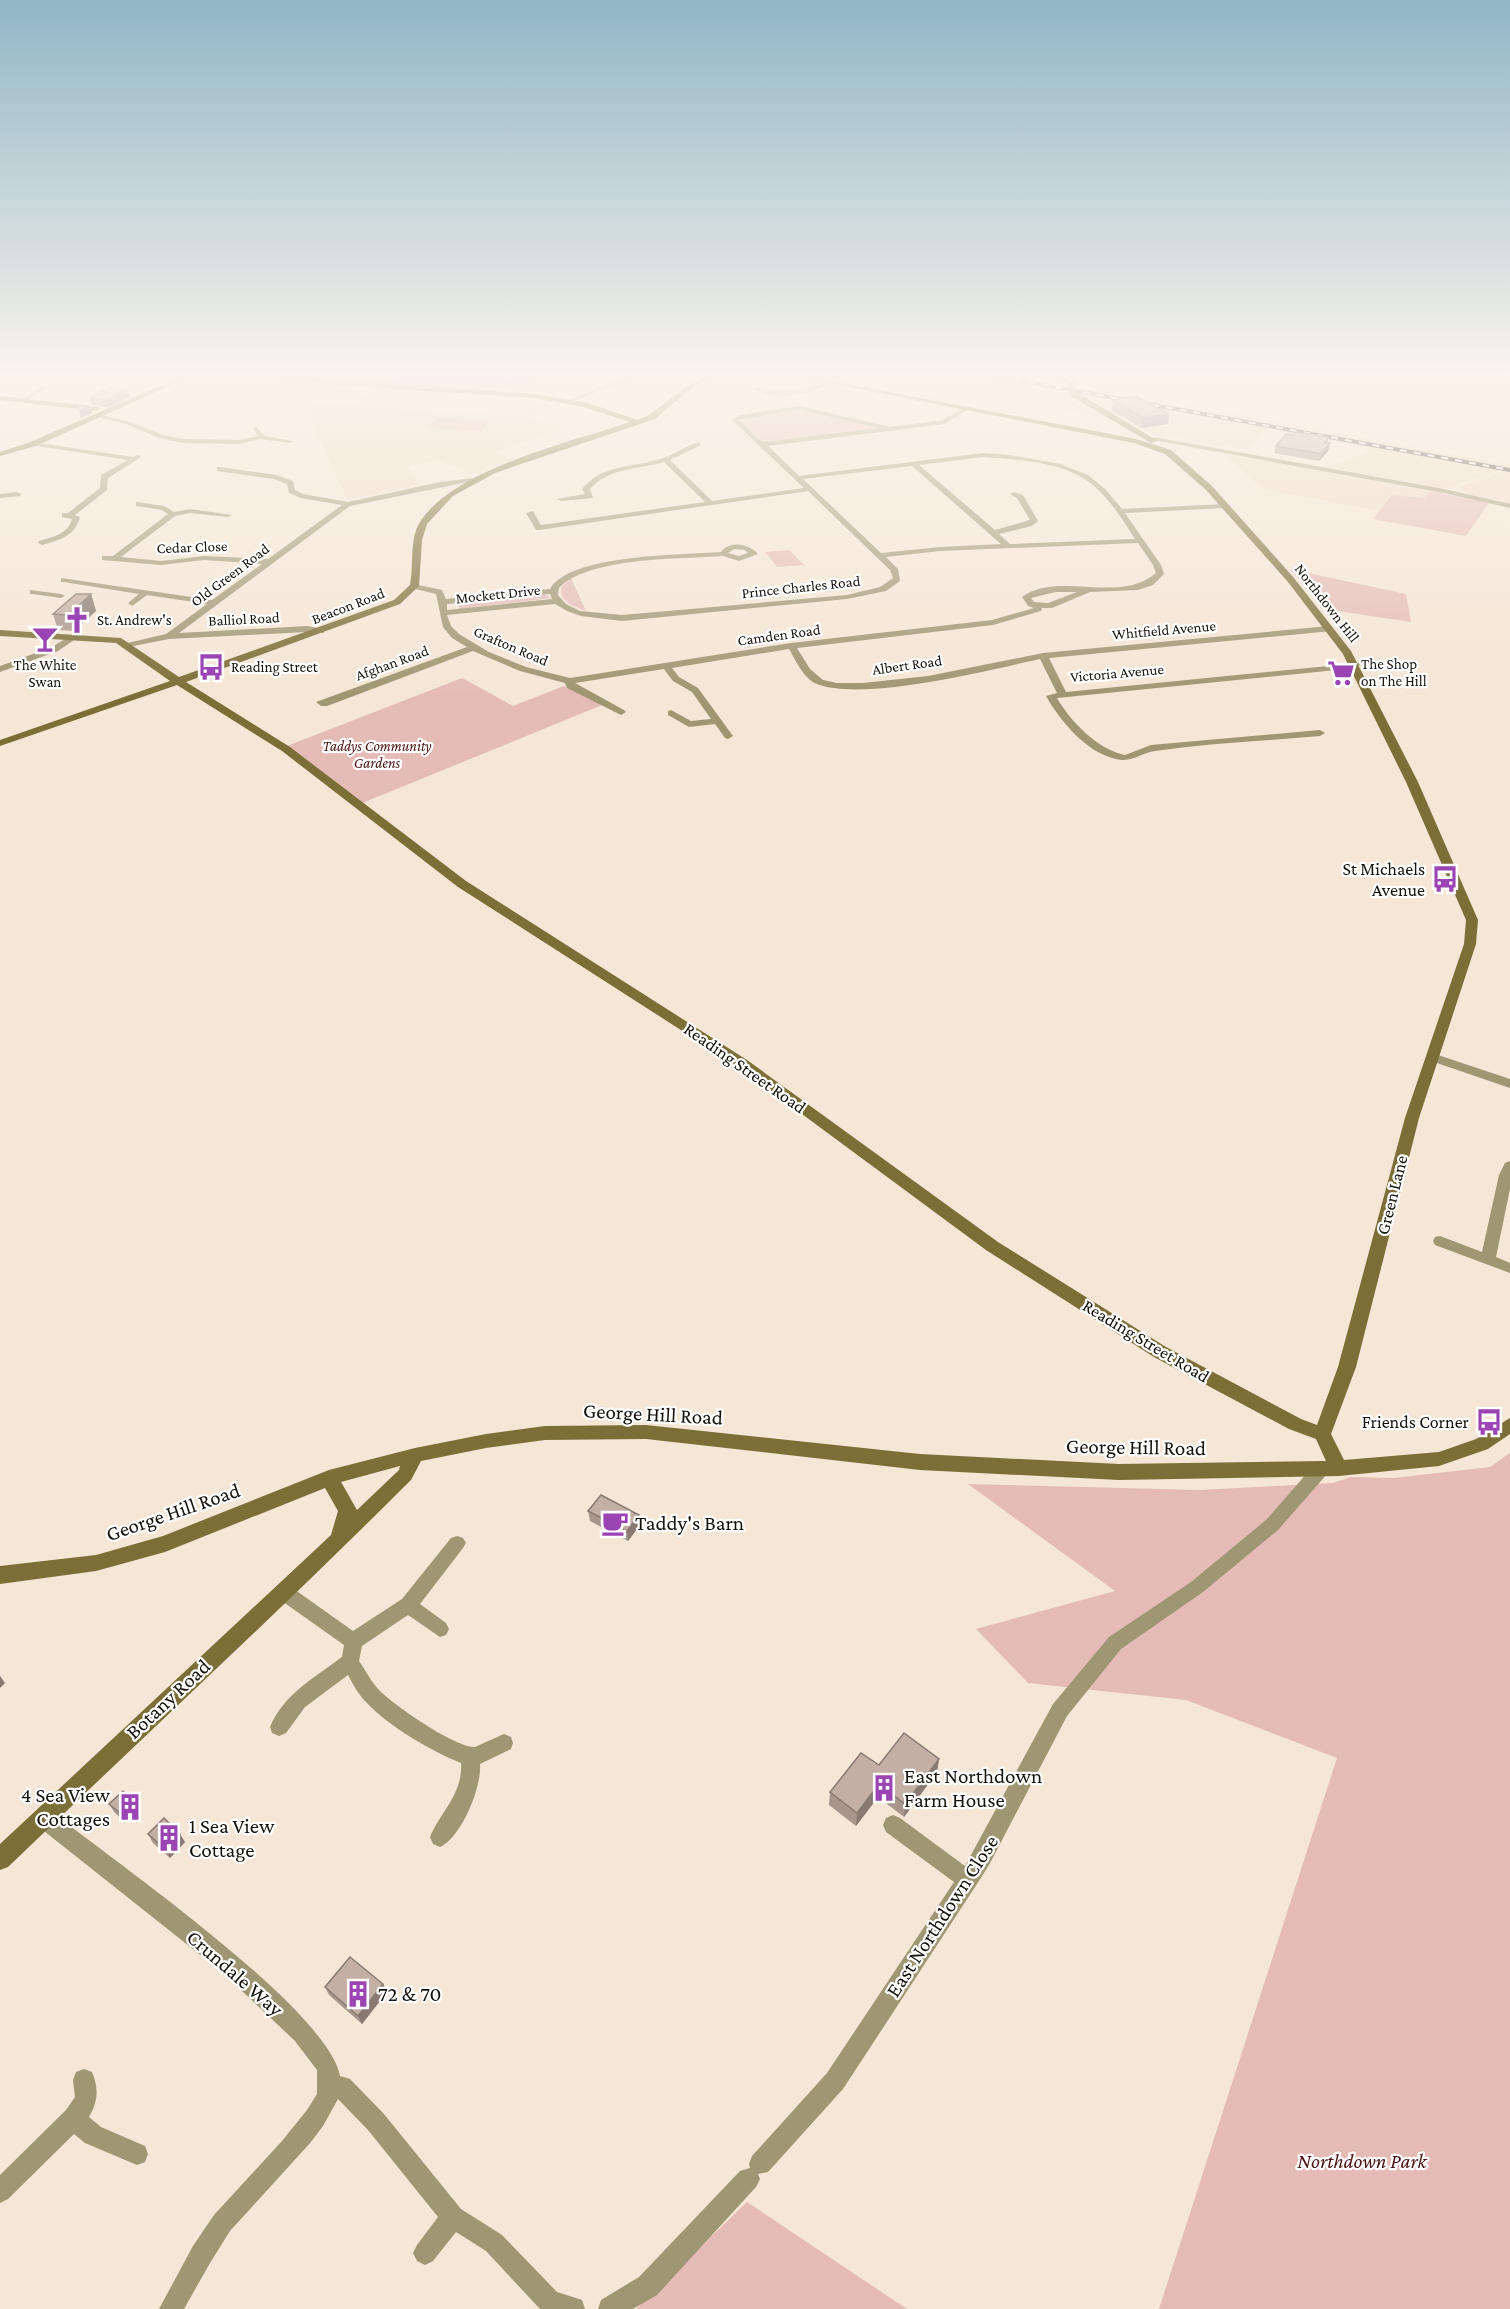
<svg xmlns="http://www.w3.org/2000/svg" width="1510" height="2309" viewBox="0 0 1510 2309" font-family="'Crimson Pro',serif">
<rect width="100%" height="100%" fill="#f5e6d5"/>
<!-- built -->
<path fill="#eedac3" d="M921 372H959L1062 392 1070 400 1102 414 1098 417 883 377Z
M1083 387 1510 465V467L1445 488 1432 487 1325 467 1370 452 1361 446 1268 428 1248 449H1239L1151 433 1092 403 1076 392Z
M371 392 399 393 385 408 522 417 543 399 556 401 531 419 563 428 495 453 514 460 476 474 436 460 407 466 418 485 347 499 312 424 310 403 353 406Z
M1226 455 1306 468 1431 491 1425 498 1392 495 1379 511 1262 489Z
M1510 469V505L1468 495 1460 486Z"/>
<!-- green -->
<path fill="#e5bbb6" d="M328 372H581L489 391 313 379Z
M799 410 880 426 874 430 765 442 759 441 738 421Z
M436 418 490 421 482 431 427 428Z
M1431 491 1489 503 1466 536 1373 519 1392 495 1424 498Z
M789 550 804 565 777 567 765 552Z
M1290 569 1406 594 1411 622 1324 609Z
M571 578 586 611 571 605 562 597 561 588Z
M544 594 551 598 459 609V603Z
M462 678 513 706 564 686 602 705 360 804 287 746Z
M1510 1453V2309H1159L1337 1758 1186 1700 1028 1683 976 1629 1115 1591 968 1484 1199 1490 1333 1483 1350 1477 1394 1478 1490 1467Z
M747 2202 907 2309H636Z"/>
<g fill="none" stroke-linecap="round" stroke-linejoin="round">
<!-- street -->
<path fill="#9f9673" fill-rule="evenodd" d="M654 372H663L612 386 571 402 566 401 608 384Z
M802 372H815L793 377 790 375Z
M830 380 832 383C809 395 775 401 752 389L755 387C786 392 801 391 830 380Z
M44 386 46 389 25 401 20 400Z
M800 406 890 427 943 420 964 408 969 409 945 424 768 446 799 476 983 453 1010 455 1060 464 1088 475 1106 490 1122 509 1226 504 1230 506 1226 508 1125 513 1161 565 1164 574 1153 585 1138 590 1090 592 1052 608H1042L1041 611 993 625 797 648 810 669 823 680 837 683H863L928 676 1043 653 1329 626 1332 627V631L1049 658 1066 692 1359 663 1360 665 1356 668 1057 698C1070 721 1098 750 1125 755L1151 745 1320 730 1325 733 1320 736C1265 741 1210 743 1155 751 1141 753 1132 763 1116 759 1087 753 1060 721 1046 696L1057 693 1040 659C989 670 864 702 817 684 804 679 796 661 789 649L672 668 679 677 698 688 733 736 728 739 725 738 715 724 689 727 668 715V711L671 710 691 721 711 719 692 692 673 681 664 669 575 683 624 710 626 712 621 715 567 688 565 683 520 671 473 651 327 706H321L316 702 467 647 452 638 443 627 436 594 411 588 410 586 414 584 442 590 446 599 550 589C570 554 682 555 721 552 730 540 749 544 758 554L739 561 723 556C680 559 589 557 559 588L558 595 566 604 580 611 622 615 847 595 880 587 893 578 890 570 808 491 539 530H536L526 513 533 511 541 525 705 502 664 462C638 470 609 467 590 489L593 498 561 501 557 499 585 494 582 489C602 464 632 468 660 459 674 455 685 446 699 442L701 445 670 460 712 501 804 488 732 420 739 415ZM800 410 879 428 765 442 758 439 739 420ZM983 457C1018 460 1066 461 1094 486 1112 502 1122 519 1135 539L1010 544 999 534 1032 526 1038 521 1023 495 1014 492 1010 494 1017 498 1030 520 995 530 919 465ZM912 466 1001 544 940 547 881 553 803 479ZM1138 543 1153 565 1156 573C1119 605 1058 570 1022 597L1028 606 1034 608 992 620 791 643 570 678 526 667 489 652 459 634 451 626 447 615 555 604 567 611 581 616 622 621 847 599 886 591 900 581 898 569 886 557 940 551ZM734 549 745 550 748 553 739 556 728 553ZM1056 592H1077L1048 603 1034 602 1031 598ZM550 594 552 599 447 610V604Z
M96 413 130 422 163 435 183 439 239 440 258 436 253 429 256 427 265 436 293 441 290 443 260 439 239 444 183 443 159 438 126 424 94 416Z
M1154 437 1444 489 1510 504V508L1444 493 1152 440Z
M33 442 133 457 138 455 141 457 108 478 107 490 75 515 80 517C75 536 60 540 42 545L38 543 39 541C53 537 68 534 72 519L62 517V513H68L100 488 101 475 128 460 31 445Z
M220 467 276 475 293 481 295 490 303 494 348 502 440 482 474 478 478 480 350 506 179 633 307 626 324 629V633L307 632 169 639 123 648V644L166 634 207 604 147 595 132 606 128 603 139 594 64 582H61V578L212 600 262 564 204 560 161 565 102 560V556H113L168 514 162 510 136 506V502L164 506 174 512 190 509 232 515 228 517 190 513 175 516 121 557 161 561 204 556 268 559 342 505 301 498 289 493 287 484 274 479 217 471V467Z
M17 492 21 494 20 496 0 498V494Z
M30 590 61 594 65 596 61 598 33 594H30Z
M73 634 80 636 58 651 0 672V666L52 647Z
M1432 1053 1510 1079V1088L1428 1060 1426 1057Z
M1510 1161V1189L1496 1257 1510 1263V1273L1435 1245 1433 1241 1435 1237 1440 1236 1482 1252 1499 1175 1505 1163Z
M1322 1461 1328 1463 1330 1468 1328 1473 1278 1530 1203 1592 1121 1649 1067 1716 989 1865 975 1887 843 2089 768 2172 758 2174 760 2179 756 2187 657 2295 633 2309H598L601 2300 639 2277 740 2171 750 2168 749 2164 752 2156 827 2073 954 1882 886 1832 883 1825 886 1818 893 1815 900 1818 965 1866 1053 1704 1109 1637 1191 1582 1266 1520 1316 1463Z
M457 1536 463 1538 466 1543 463 1548 420 1604 446 1623 449 1629 446 1635 440 1637 408 1615 362 1646 359 1661C366 1671 372 1683 380 1691 395 1706 456 1748 475 1747L504 1734 511 1737 513 1743 511 1749 480 1764C482 1787 461 1838 440 1847L433 1844 430 1837C441 1811 463 1794 461 1763 431 1751 388 1726 366 1702 358 1694 353 1684 348 1675L305 1707 286 1733 279 1736 272 1733 270 1727C283 1695 315 1677 342 1657L344 1645 279 1599 276 1593 279 1587 285 1585 291 1587 353 1631 402 1599 451 1538Z
M49 1803 56 1806 60 1818C118 1864 328 2010 340 2076L350 2079 384 2114 461 2209 502 2235 557 2292 582 2300 585 2309H540L486 2251 456 2232 433 2261 425 2265 417 2261 413 2253 417 2245 438 2217 368 2130 338 2099 323 2126 311 2142 230 2231 210 2263 184 2309H159L193 2246 214 2215 282 2141 307 2110 317 2094V2070L295 2041 223 1973 44 1831 39 1813 42 1806Z
M84 2069 92 2072C99 2089 98 2101 89 2117L101 2127 145 2146 148 2154 145 2162 137 2165 85 2143 74 2134 8 2199 0 2203V2175L66 2110 75 2097 73 2080 76 2072Z"/>
<!-- secondary -->
<path fill="#7c6e37" fill-rule="evenodd" d="M192 372H200L36 446 0 456V452L30 442Z
M230 372 535 394 588 403 637 420 649 415 685 388 713 372H721L689 390 655 419 495 473 453 496 427 524 422 540 419 586 400 604 186 682 290 747 466 881 747 1060 998 1242 1166 1347 1301 1419 1317 1425 1338 1367 1405 1118 1464 944 1466 920 1406 782 1343 654 1288 582 1206 490 1165 454 1134 443 772 372H785L1136 439 1171 450 1212 486 1294 578 1351 651 1418 782 1478 920 1476 944 1419 1118 1356 1367 1331 1434 1344 1460 1439 1452 1476 1439 1510 1418V1434L1488 1449 1439 1466 1339 1476 1119 1480 920 1470 646 1439 545 1440 486 1448 421 1461 411 1480C279 1612 142 1738 8 1867L0 1870V1844L331 1535 338 1511 325 1488 165 1552 96 1571 0 1584V1566L96 1555 163 1536 329 1470 415 1448 486 1434 545 1426 646 1425 920 1454 1119 1464 1326 1461 1316 1439 1289 1429 1154 1357 986 1250 737 1066 458 887 282 751 177 685 0 746V740L170 681 116 643 0 636V630L121 638 179 677 394 600 410 585C414 566 409 539 420 522 454 469 571 442 630 422L584 407 535 398 348 386 233 374ZM400 1466 399 1470 357 1510 341 1482Z
M1050 372H1057L1076 385 1070 386Z
M1069 391H1075L1158 441 1151 443 1069 395Z
M0 396 97 407 101 409 97 411 0 400Z"/>
<defs>
<path id="rail" d="M973 372 1510 470"/>
</defs>
<!-- rail casing -->
<use href="#rail" stroke="#494139" stroke-width="4"/>
<!-- rail -->
<use href="#rail" stroke="#fff" stroke-width="2" stroke-dasharray="7" stroke-linecap="butt"/>
<!-- secondary-bridge -->
<path stroke="#7c6e37" stroke-width="8" d="M1072 385V393"/>
</g>
<!-- wall -->
<path fill="#a8968d" d="M130 397 108 407 92 405 90 398Z
M1113 400 1169 414 1168 424 1142 428 1111 410Z
M1293 435 1329 437 1327 443H1330L1328 451 1319 461 1274 453 1276 446Z
M91 594 96 611 74 631 58 630 53 614Z
M588 1511 639 1515 640 1525 628 1541 590 1521Z
M939 1759 937 1772 904 1817 878 1797 856 1826 829 1805 830 1792 879 1765Z
M133 1800 138 1809 125 1822 115 1813 109 1804Z
M148 1834 185 1842 170 1858 153 1843Z
M383 1984 387 1992 362 2024 329 1995 325 1987Z"/>
<!-- shaded-wall -->
<path fill="#887a73" d="M128 390 130 397 108 407 106 400Z
M90 406 92 413 81 418 79 411Z
M1169 414 1168 424 1142 428 1143 418Z
M1330 443 1328 451 1319 461 1321 454Z
M91 594 96 611 74 631 69 615Z
M639 1515 640 1525 628 1541 627 1531Z
M0 1676 5 1683 0 1688Z
M939 1759 937 1772 904 1817 905 1804Z
M879 1784 878 1797 856 1826 857 1813Z
M133 1800 138 1809 125 1822 120 1813Z
M180 1834 185 1842 170 1858 165 1849Z
M383 1984 387 1992 362 2024 358 2016Z"/>
<!-- building -->
<path fill="#c3afa4" stroke="#887a73" stroke-width="1.5" d="M109 388 128 390 106 400 90 398Z
M1135 396 1169 414 1143 418 1113 400Z
M77 405 90 406 79 411Z
M1296 432 1329 437 1325 443H1330L1321 454 1276 446 1286 434 1293 435Z
M76 594H91L69 615 53 614Z
M601 1495 639 1515 627 1531 588 1511Z
M904 1733 939 1759 905 1804 879 1784 857 1813 830 1792 861 1753 879 1765Z
M123 1791 133 1800 120 1813 109 1804Z
M164 1818 180 1834 165 1849 148 1834Z
M350 1957 383 1984 358 2016 325 1987Z"/>
<!-- sky -->
<linearGradient id="sky" x2="0" y2="1"><stop stop-color="#91b6c6"/><stop offset="0.54" stop-color="#faf4ec"/><stop offset="1" stop-color="#faf4ec" stop-opacity="0"/></linearGradient>
<rect width="1510" height="695" fill="url(#sky)"/>
<!-- icons -->
<defs>
<symbol id="church-bare" viewBox="-9 -9 18 18"><path d="M-1.2-6h2.4v3.5h3.3v2.4h-3.3V6h-2.4V-.1h-3.3v-2.4h3.3Z" fill="#9a45b3" stroke="#fff" stroke-width="2.5" paint-order="stroke"/></symbol>
<symbol id="bar-bare" viewBox="-9 -9 18 18"><path d="M-6-5H6L.8 .8V4.5H3.5V6h-7V4.5H-.8V.8Z" fill="#9a45b3" stroke="#fff" stroke-width="2.5" paint-order="stroke"/></symbol>
<symbol id="bus-bare" viewBox="-9 -9 18 18"><path d="M-5-6H5V4H4V6H2V4H-2V6H-4V4H-5ZM-3.5-4V0h7V-4ZM-3.5 1.2v1.5H-2V1.2ZM2 1.2v1.5H3.5V1.2Z" fill="#9a45b3" stroke="#fff" stroke-width="2.5" paint-order="stroke"/></symbol>
<symbol id="supermarket-bare" viewBox="-9 -9 18 18"><path d="M-6-5.5h2.5l.6 2H6L4.5 2H-2.5L-4.4-4H-6ZM-1.5 3.2a1.3 1.3 0 1 0 .1 0ZM3 3.2a1.3 1.3 0 1 0 .1 0Z" fill="#9a45b3" stroke="#fff" stroke-width="2.5" paint-order="stroke"/></symbol>
<symbol id="cafe-bare" viewBox="-9 -9 18 18"><path d="M-5.5-4.5H6V0H3Q3 3.5 0 3.5H-2.5Q-5.5 3.5-5.5 0ZM3-3.2v2h1.7v-2ZM-6 4.5H4V6H-6Z" fill="#9a45b3" stroke="#fff" stroke-width="2.5" paint-order="stroke"/></symbol>
<symbol id="building-bare" viewBox="-9 -9 18 18"><path d="M-4-6H4V6H1V3H-1V6H-4ZM-2.5-4.3h1.7v1.8h-1.7ZM.8-4.3h1.7v1.8H.8ZM-2.5-1h1.7V.8h-1.7ZM.8-1h1.7V.8H.8Z" fill="#9a45b3" stroke="#fff" stroke-width="2.5" paint-order="stroke"/></symbol>
</defs>
<g fill-rule="evenodd">
<use href="#church-bare" x="58" y="601" width="38" height="38"/>
<use href="#bar-bare" x="26" y="620" width="38" height="38"/>
<use href="#bus-bare" x="192" y="648" width="38" height="38"/>
<use href="#supermarket-bare" x="1322" y="654" width="38" height="38"/>
<use href="#bus-bare" x="1426" y="860" width="38" height="38"/>
<use href="#bus-bare" x="1470" y="1403" width="38" height="38"/>
<use href="#cafe-bare" x="596" y="1504" width="38" height="38"/>
<use href="#building-bare" x="865" y="1769" width="38" height="38"/>
<use href="#building-bare" x="111" y="1788" width="38" height="38"/>
<use href="#building-bare" x="150" y="1819" width="38" height="38"/>
<use href="#building-bare" x="339" y="1975" width="38" height="38"/>
</g>
<g text-anchor="middle" stroke-width="4.5" stroke-linejoin="round" paint-order="stroke">
<!-- far-street labels -->
<g font-size="15" fill="#16110b" stroke="#fff">
<text transform="translate(192 547) rotate(-2)" y="5">Cedar Close</text>
<text transform="translate(230 575) rotate(-37)" y="5">Old Green Road</text>
<text transform="translate(801 587) rotate(-6)" y="5">Prince Charles Road</text>
<text transform="translate(498 594) rotate(-6)" y="5">Mockett Drive</text>
<text transform="translate(1327 603) rotate(52)" y="5">Northdown Hill</text>
<text transform="translate(348 606) rotate(-21)" y="5">Beacon Road</text>
<text transform="translate(244 619) rotate(-3)" y="5">Balliol Road</text>
<text transform="translate(1164 630) rotate(-5)" y="5">Whitfield Avenue</text>
<text transform="translate(779 635) rotate(-8)" y="5">Camden Road</text>
<text transform="translate(511 646) rotate(23)" y="5">Grafton Road</text>
<text transform="translate(392 663) rotate(-20)" y="5">Afghan Road</text>
<text transform="translate(907 665) rotate(-8)" y="5">Albert Road</text>
<text transform="translate(1117 673) rotate(-5)" y="5">Victoria Avenue</text>
</g>
<!-- far-poi labels -->
<g font-size="15" fill="#16110b" stroke="#fff" text-anchor="start">
<text x="97" y="625">St. Andrew's</text>
<text x="1361" y="669">The Shop<tspan x="1361" dy="17">on The Hill</tspan></text>
<text x="45" y="670" text-anchor="middle">The White<tspan x="45" dy="17">Swan</tspan></text>
<text x="231" y="672">Reading Street</text>
</g>
<!-- far-park labels -->
<g font-size="15" font-style="italic" fill="#4a1412" stroke="#fff">
<text x="377" y="751">Taddys Community<tspan x="377" dy="17">Gardens</tspan></text>
</g>
<!-- poi labels -->
<g font-size="18" fill="#16110b" stroke="#fff" text-anchor="end">
<text x="1425" y="875">St Michaels<tspan x="1425" dy="21">Avenue</tspan></text>
<text x="1469" y="1428">Friends Corner</text>
</g>
<!-- street labels -->
<g font-size="18" fill="#16110b" stroke="#fff">
<text transform="translate(745 1068) rotate(35)" y="6">Reading Street Road</text>
<text transform="translate(1392 1195) rotate(-76)" y="6">Green Lane</text>
<text transform="translate(1146 1341) rotate(31)" y="6">Reading Street Road</text>
</g>
<!-- near-street labels -->
<g font-size="21" fill="#16110b" stroke="#fff">
<text transform="translate(653 1414) rotate(3)" y="7">George Hill Road</text>
<text transform="translate(1136 1447) rotate(1)" y="7">George Hill Road</text>
<text transform="translate(173 1512) rotate(-19)" y="7">George Hill Road</text>
<text transform="translate(168 1699) rotate(-43)" y="7">Botany Road</text>
<text transform="translate(942 1916) rotate(-57)" y="7">East Northdown Close</text>
<text transform="translate(235 1973) rotate(41)" y="7">Crundale Way</text>
</g>
<!-- near-poi labels -->
<g font-size="21" fill="#16110b" stroke="#fff" text-anchor="start">
<text x="635" y="1530">Taddy's Barn</text>
<text x="904" y="1783">East Northdown<tspan x="904" dy="24">Farm House</tspan></text>
<text x="110" y="1802" text-anchor="end">4 Sea View<tspan x="110" dy="24">Cottages</tspan></text>
<text x="189" y="1833">1 Sea View<tspan x="189" dy="24">Cottage</tspan></text>
<text x="378" y="2001">72 &amp; 70</text>
</g>
<!-- near-park labels -->
<g font-size="21" font-style="italic" fill="#4a1412" stroke="#fff">
<text x="1362" y="2168">Northdown Park</text>
</g>
</g>
</svg>
